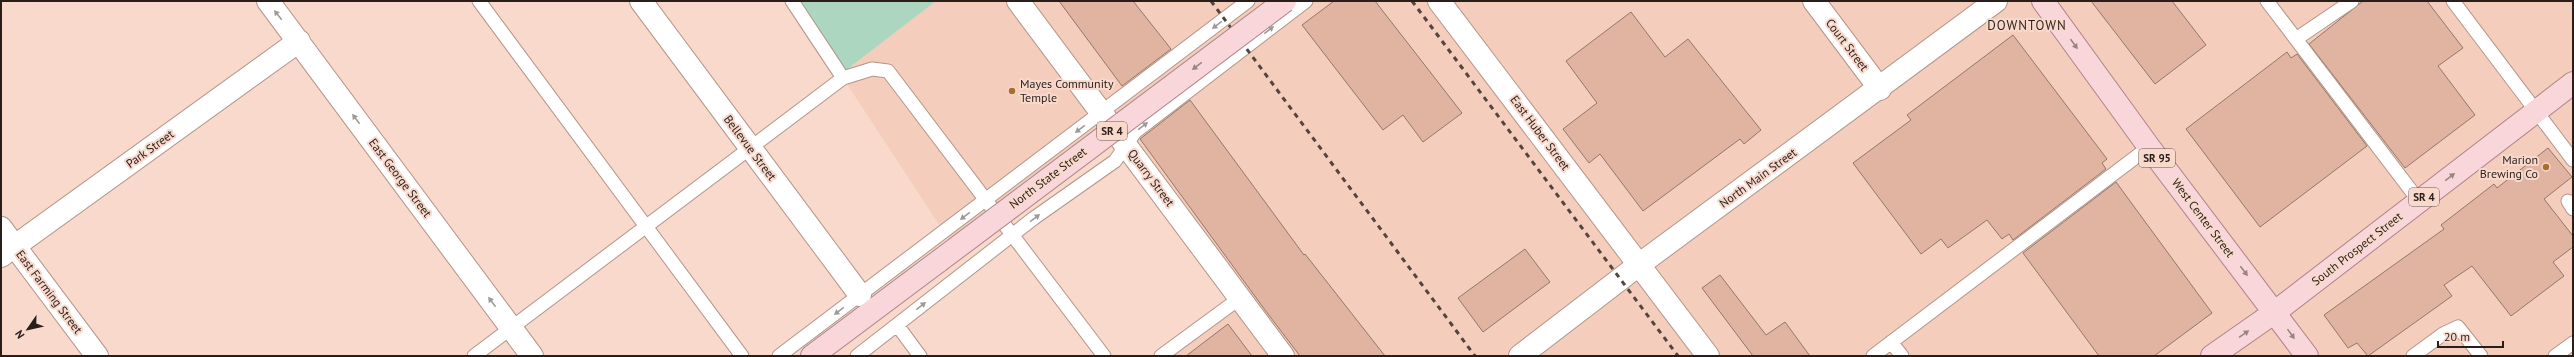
<svg xmlns="http://www.w3.org/2000/svg" width="2574" height="357" viewBox="0 0 2574 357" font-family="'PT Sans',sans-serif">
<rect width="100%" height="100%" fill="#f8d9cc"/>
<!-- built -->
<path fill="#f4cdbd" d="M936 1H2573V356H1167L1247 296 1117 126 955 249 843 78 841 74Z"/>
<!-- green -->
<path fill="#add6c0" d="M790 1H936L841 74Z"/>
<!-- building -->
<path fill="#e1b4a2" stroke="#93776b" d="M1059 1H1133L1171 49 1122 86Z
M1334 1H1375L1462 113 1423 142 1403 115 1383 130 1302 25Z
M2091 1H2172L2206 45 2155 84Z
M2363 1H2427L2463 48 2438 66 2475 115 2405 168 2309 44Z
M1631 12 1665 57 1688 39 1761 130 1744 144 1740 139 1643 211 1600 154 1589 163 1563 129 1597 103 1566 61Z
M2013 35 2107 159 2102 163 2106 169 2013 240 2009 234 2002 239 1987 220 1948 248 1941 239 1921 254 1853 163 1911 120 1907 115Z
M2287 52 2291 58 2297 54 2367 146 2260 227 2186 129Z
M1190 100 1304 255 1305 254 1385 356H1300L1265 310 1140 139Z
M2548 148 2572 177 2544 199 2573 236V247L2553 262 2564 276 2511 316 2472 266 2444 285 2452 296 2368 356 2357 343 2348 348 2324 315 2444 229 2441 225 2494 184 2497 188Z
M2116 182 2212 313 2154 356H2099L2023 253Z
M1525 249 1550 282 1483 332 1458 298Z
M1720 275 1766 335 1785 322 1810 356H1753L1702 288Z
M1228 324 1252 356H1186Z"/>
<g fill="none" stroke-linecap="round" stroke-linejoin="round">
<defs>
<path id="lane" d="M479 1 742 356
M792 1 843 78
M2267 1 2419 201
M2453 1 2573 160
M2296 39 2352 1
M2568 201 2573 209
M897 325 920 356
M1891 342 1902 356
M474 356 843 78 872 69 888 71 1104 356
M779 356 1248 1
M857 356 1034 218 1115 161 1135 132 1306 1
M1161 356 1240 298
M1873 356 2149 147
M2413 356 2443 334 2458 327 2481 356
M2555 356 2573 343"/>
<path id="street" d="M268 1 532 356
M641 1 860 295
M1018 1 1283 356
M1439 1 1708 356
M1814 1 1880 89
M1 228 97 356
M1 256 299 41"/>
<path id="secondary" d="M1520 356 1640 264 1996 1"/>
<path id="primary" d="M2043 1 2149 147 2307 356
M812 356 939 261
M2212 356 2275 312 2573 83"/>
</defs>
<!-- lane casing -->
<use href="#lane" stroke="#b39589" stroke-width="15"/>
<!-- street casing -->
<use href="#street" stroke="#b39589" stroke-width="24"/>
<!-- secondary casing -->
<use href="#secondary" stroke="#b39589" stroke-width="24"/>
<!-- primary casing -->
<use href="#primary" stroke="#ad8487" stroke-width="24"/>
<!-- lane -->
<use href="#lane" stroke="#fff" stroke-width="13"/>
<!-- street -->
<use href="#street" stroke="#fff" stroke-width="22"/>
<!-- secondary -->
<use href="#secondary" stroke="#fff" stroke-width="22"/>
<!-- primary -->
<use href="#primary" stroke="#f8d6da" stroke-width="22"/>
<!-- rail -->
<path stroke="#53443e" stroke-width="3" stroke-dasharray="5 5" stroke-linecap="butt" d="M1211 1 1475 356
M1412 1 1678 356"/>
<defs>
<path id="primary-bridge" d="M939 261 1285 1"/>
</defs>
<!-- primary-bridge casing -->
<use href="#primary-bridge" stroke="#ad8487" stroke-width="24" stroke-linecap="butt"/>
<!-- primary-bridge -->
<use href="#primary-bridge" stroke="#f8d6da" stroke-width="22"/>
</g>
<!-- one-way arrows -->
<defs><path id="oneway-solid" d="M-6-.8H1V-3.2L6.5 0L1 3.2V.8H-6Z"/></defs>
<g fill="#9f9a98">
<use href="#oneway-solid" transform="translate(278 15) rotate(-128)"/>
<use href="#oneway-solid" transform="translate(1217 25) rotate(143)"/>
<use href="#oneway-solid" transform="translate(1269 30) rotate(-38)"/>
<use href="#oneway-solid" transform="translate(356 119) rotate(-127)"/>
<use href="#oneway-solid" transform="translate(1143 126) rotate(-37)"/>
<use href="#oneway-solid" transform="translate(1080 129) rotate(143)"/>
<use href="#oneway-solid" transform="translate(965 216) rotate(143)"/>
<use href="#oneway-solid" transform="translate(1035 218) rotate(-37)"/>
<use href="#oneway-solid" transform="translate(492 302) rotate(-127)"/>
<use href="#oneway-solid" transform="translate(921 306) rotate(-38)"/>
<use href="#oneway-solid" transform="translate(839 311) rotate(143)"/>
</g>
<g fill="#9b8384">
<use href="#oneway-solid" transform="translate(2074 44) rotate(54)"/>
<use href="#oneway-solid" transform="translate(1197 66) rotate(143)"/>
<use href="#oneway-solid" transform="translate(2450 177) rotate(-37)"/>
<use href="#oneway-solid" transform="translate(2244 271) rotate(53)"/>
<use href="#oneway-solid" transform="translate(2244 334) rotate(-35)"/>
<use href="#oneway-solid" transform="translate(2291 334) rotate(54)"/>
</g>
<!-- markers -->
<g fill="#a96d30" stroke="#f8d9cc" stroke-width="1.5">
<circle cx="1012" cy="91" r="4"/>
<circle cx="2546" cy="167" r="4"/>
</g>
<g text-anchor="middle" stroke-width="4" stroke-linejoin="round" paint-order="stroke">
<!-- shield labels -->
<g fill="#f8d9cc" stroke="#68564f" stroke-width="1">
<rect x="1097" y="122" width="30" height="18" rx="3"/>
<rect x="2139" y="149" width="36" height="18" rx="3"/>
<rect x="2409" y="188" width="30" height="18" rx="3"/>
</g>
<g font-size="11" font-weight="bold" fill="#2a1e1a">
<text x="1112" y="135">SR 4</text>
<text x="2157" y="162">SR 95</text>
<text x="2424" y="201">SR 4</text>
</g>
<!-- street labels -->
<g font-size="12" fill="#2a1e1a" stroke="#f8d9cc">
<text transform="translate(1847 45) rotate(53)" y="4">Court Street</text>
<text transform="translate(1540 133) rotate(53)" y="4">East Huber Street</text>
<text transform="translate(750 148) rotate(53)" y="4">Bellevue Street</text>
<text transform="translate(150 149) rotate(-36)" y="4">Park Street</text>
<text transform="translate(400 178) rotate(53)" y="4">East George Street</text>
<text transform="translate(1048 178) rotate(-37)" y="4">North State Street</text>
<text transform="translate(1151 178) rotate(53)" y="4">Quarry Street</text>
<text transform="translate(1758 178) rotate(-36)" y="4">North Main Street</text>
<text transform="translate(2203 218) rotate(53)" y="4">West Center Street</text>
<text transform="translate(2357 249) rotate(-38)" y="4">South Prospect Street</text>
<text transform="translate(49 292) rotate(53)" y="4">East Farming Street</text>
</g>
<!-- poi labels -->
<g font-size="12" fill="#2a1e1a" stroke="#f8d9cc" text-anchor="start">
<text x="1020" y="88">Mayes Community<tspan x="1020" dy="14">Temple</tspan></text>
<text x="2538" y="164" text-anchor="end">Marion<tspan x="2538" dy="14">Brewing Co</tspan></text>
</g>
<!-- neighbourhood labels -->
<g font-size="13" letter-spacing="1" fill="#2a1e1a" stroke="#f8d9cc">
<text x="2027" y="30">DOWNTOWN</text>
</g>
</g>
<!-- border -->
<rect width="2574" height="357" fill="none" stroke="#2a1e1a" stroke-width="4"/>
<!-- north arrow -->
<g transform="translate(28 329) rotate(236)" stroke="#f8d9cc" stroke-width="3" paint-order="stroke">
<path d="M0-3L7 15L0 10L-7 15Z" fill="#2a1e1a"/>
<text y="-6" font-size="11" font-weight="bold" text-anchor="middle" fill="#2a1e1a">N</text>
</g>
<!-- scale -->
<path d="M2438 341v6h65v-6" fill="none" stroke="#2a1e1a" stroke-width="2"/>
<text x="2444" y="341" font-size="12" fill="#2a1e1a" stroke="#f8d9cc" stroke-width="3" paint-order="stroke">20 m</text>
</svg>
